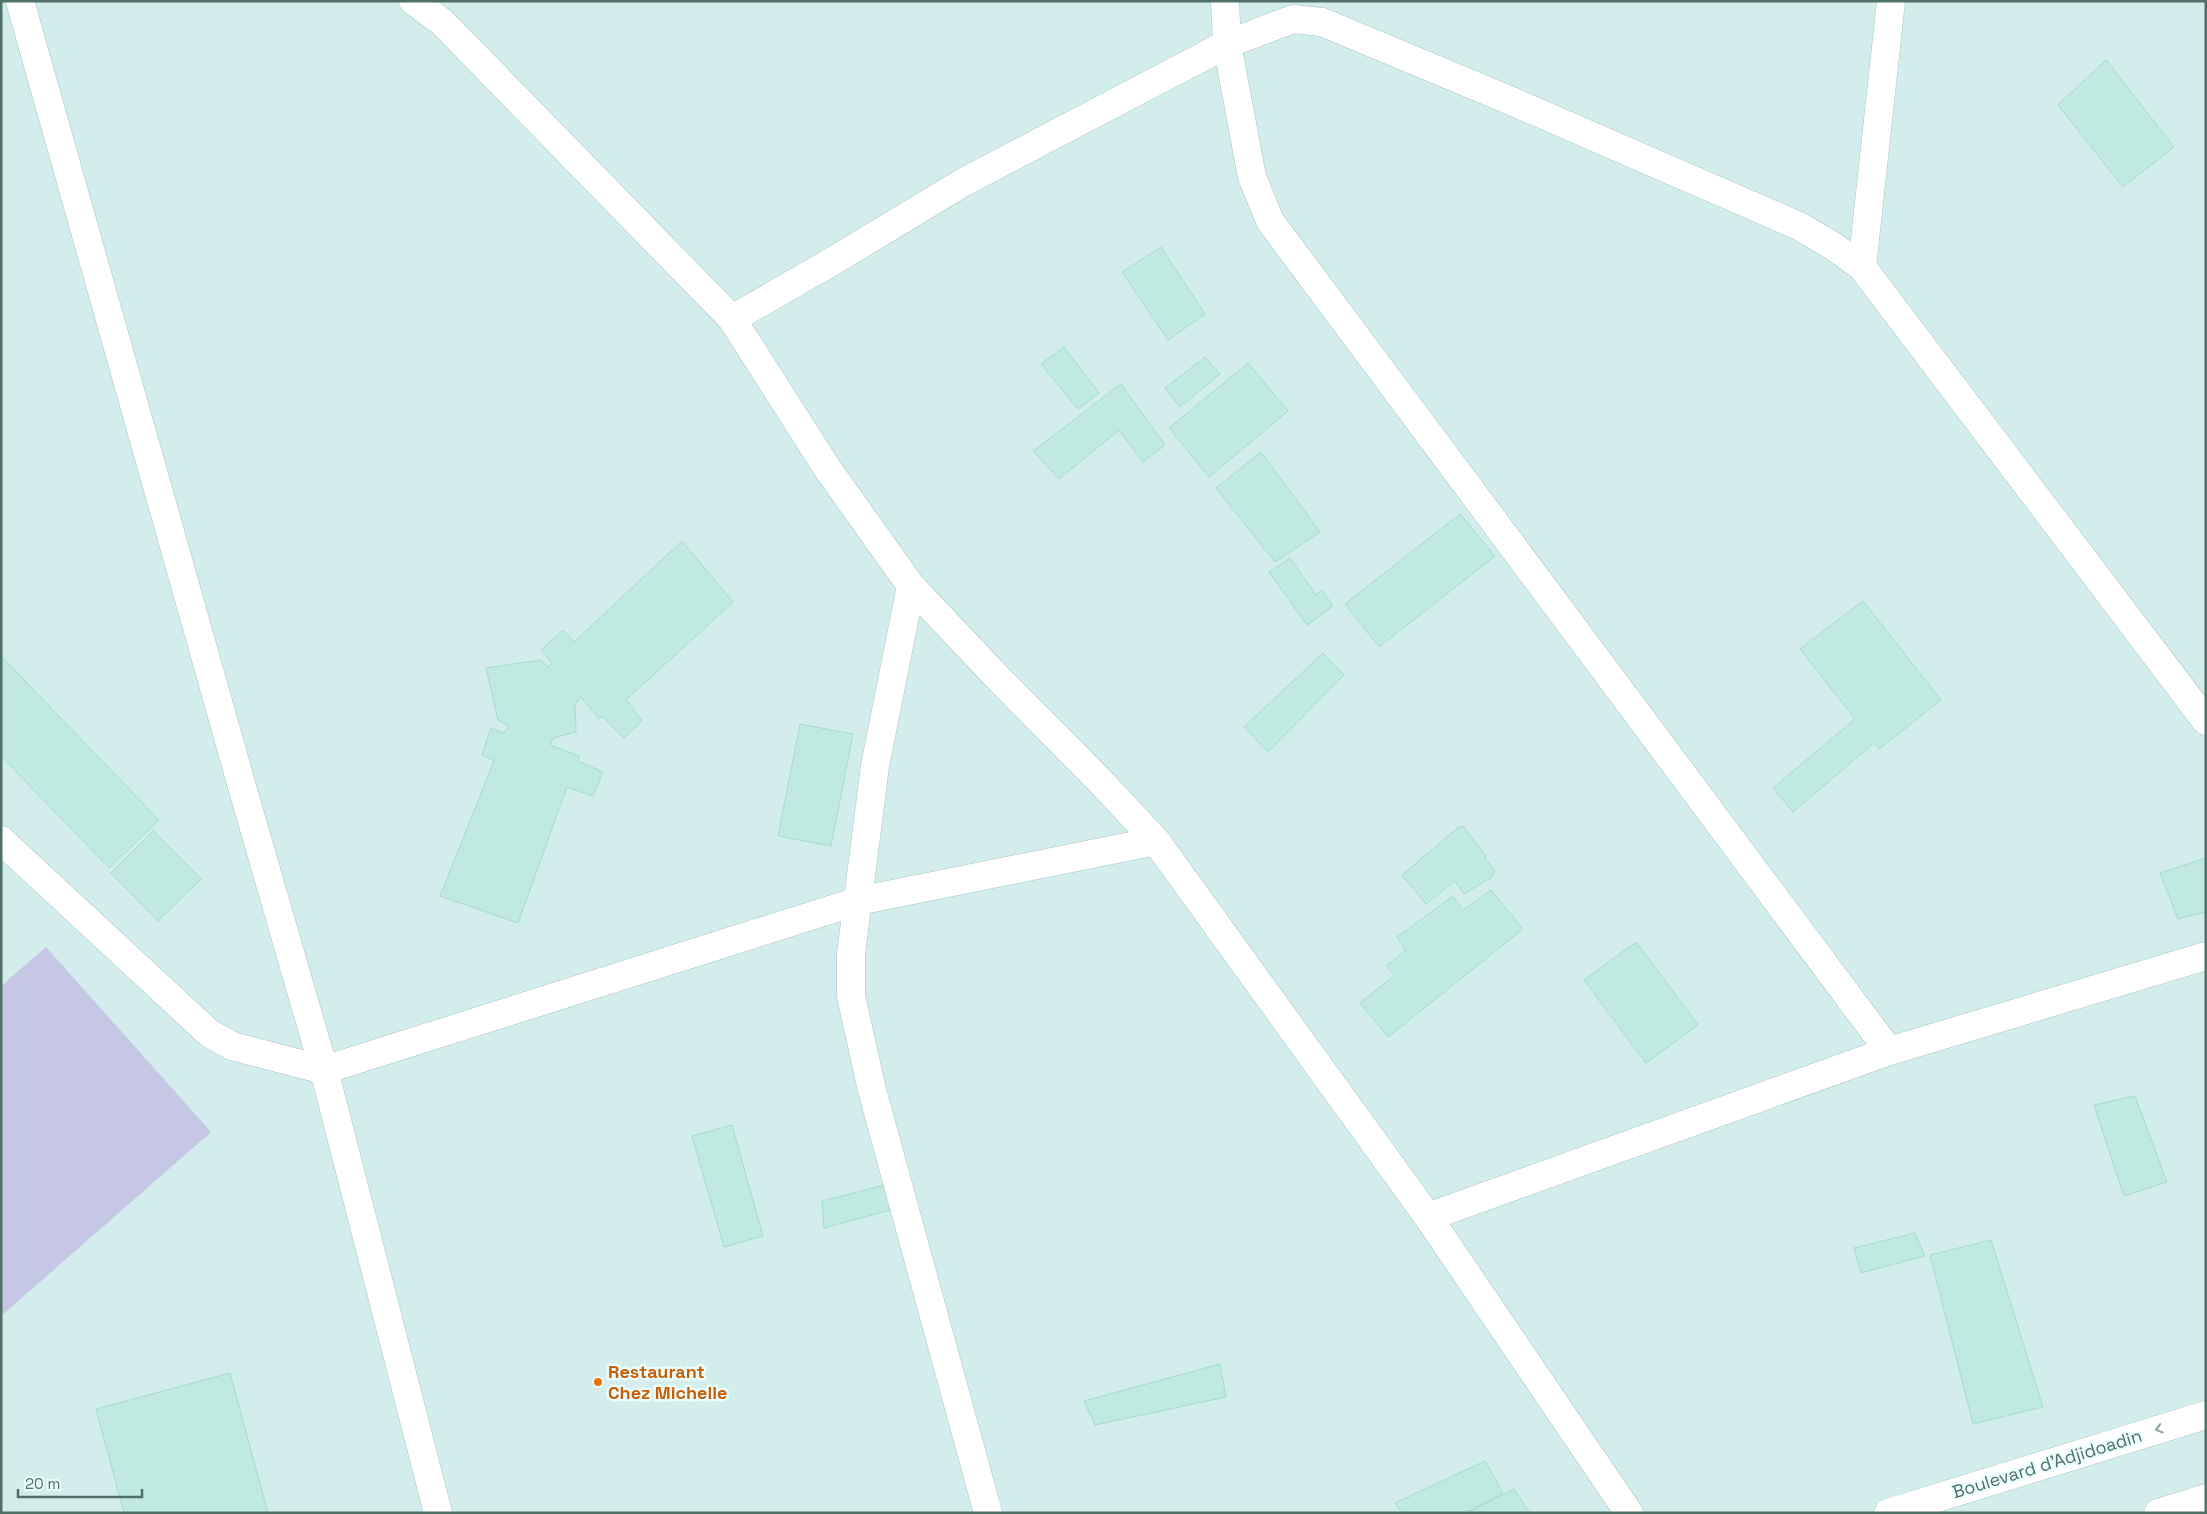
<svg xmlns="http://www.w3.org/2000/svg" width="2207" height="1514" viewBox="0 0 2207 1514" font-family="'Space Grotesk',sans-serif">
<rect width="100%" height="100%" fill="#e6f9f9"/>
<!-- residential -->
<path fill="#d3edec" d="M1 1H2206V1513H1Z"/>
<!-- grass -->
<path fill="#c6c7e5" d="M46 947 211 1132 1 1316V986Z"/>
<!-- building -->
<path fill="#bfe9e1" stroke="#a4dccf" d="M2106 60 2174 147 2123 187 2058 105Z
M1161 247 1205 314 1168 340 1122 272Z
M1064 347 1099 393 1078 409 1041 364Z
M1205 357 1220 374 1180 407 1165 388Z
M1248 363 1288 411 1209 477 1169 428Z
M1121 384 1165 445 1143 462 1119 430 1059 479 1033 451Z
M1261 452 1320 532 1275 562 1216 488Z
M1460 514 1495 556 1379 647 1345 604Z
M682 541 733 602 626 700 642 721 624 738 602 716 599 719 581 697 575 704 576 732 553 738 550 745 579 756 578 761 603 772 593 796 567 787 518 923 440 896 494 761 482 755 491 728 504 733 509 726 498 720 486 668 541 660 548 667 552 663 541 650 563 630 574 642Z
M1290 558 1316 595 1322 590 1333 606 1307 625 1269 572Z
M1863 601 1941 700 1879 749 1874 743 1793 812 1773 788 1855 719 1800 649Z
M1323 653 1344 675 1268 752 1244 727Z
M1 656 159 820 109 868 1 756Z
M800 724 853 734 831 846 778 836Z
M1460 826 1461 828 1463 826 1486 856 1485 858 1495 871 1492 877 1464 894 1455 881 1426 904 1402 875Z
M153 831 201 879 158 921 111 873Z
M2206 858V912L2178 919 2160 873Z
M1491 890 1523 929 1388 1037 1360 1003 1395 975 1386 966 1406 950 1397 937 1453 896 1463 910Z
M1636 942 1698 1025 1646 1063 1584 980Z
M2135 1096 2167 1182 2124 1196 2094 1105Z
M732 1125 763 1236 724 1247 692 1136Z
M889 1184 898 1208 824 1228 822 1201Z
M1915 1233 1925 1256 1861 1273 1854 1248Z
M1991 1240 2043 1407 1973 1424 1930 1255Z
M1220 1364 1226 1397 1095 1425 1084 1401Z
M230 1373 268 1513H124L96 1409Z
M1485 1461 1503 1493 1466 1513H1402L1395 1503Z
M1514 1489 1530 1513H1467Z"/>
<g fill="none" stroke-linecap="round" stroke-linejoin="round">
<defs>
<path id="street" d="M20 1 243 790 324 1070 438 1513
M413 1 442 22 732 319 827 468 911 586 999 679 1103 784 1156 841 1428 1217 1629 1513
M1225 1 1227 44 1252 177 1270 221 1889 1051
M1862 267 1891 1
M732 319 838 258 962 183 1227 44 1293 19 1322 22 1509 100 1799 226 1833 246 1862 267 2206 721
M911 586 875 766 851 954V996L872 1090 988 1513
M1 840 209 1033 232 1046 324 1070 858 901 1156 841
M1428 1217 1889 1051 2206 956"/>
<path id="secondary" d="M1888 1513 2206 1415
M2158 1513 2206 1498"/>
</defs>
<!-- street casing -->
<use href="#street" stroke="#a9c5c0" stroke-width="29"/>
<!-- secondary casing -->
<use href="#secondary" stroke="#a8c7c2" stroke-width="29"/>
<!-- street -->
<use href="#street" stroke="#fff" stroke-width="28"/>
<!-- secondary -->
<use href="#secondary" stroke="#fff" stroke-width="28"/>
</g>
<!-- one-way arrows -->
<defs><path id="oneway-chevron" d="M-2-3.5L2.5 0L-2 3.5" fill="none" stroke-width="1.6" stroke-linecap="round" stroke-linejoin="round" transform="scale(1.25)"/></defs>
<use stroke="#8ca29c" href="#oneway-chevron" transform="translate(2159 1429) rotate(163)"/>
<!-- markers -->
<circle fill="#e8710a" stroke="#ecfdfd" stroke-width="2" cx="598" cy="1382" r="5"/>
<g text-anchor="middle" stroke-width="5" stroke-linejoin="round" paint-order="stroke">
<!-- food labels -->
<g font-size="18" font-weight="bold" fill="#c56008" stroke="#ecfdfd" text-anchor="start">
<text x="608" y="1378">Restaurant<tspan x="608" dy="21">Chez Michelle</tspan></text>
</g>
<!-- street labels -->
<g font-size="18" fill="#4e7067" stroke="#ecfdfd">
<text transform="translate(2047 1464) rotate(-17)" y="6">Boulevard d'Adjidoadin</text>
</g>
</g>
<!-- border -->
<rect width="2207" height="1514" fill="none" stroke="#4e7067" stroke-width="5"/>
<!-- scale -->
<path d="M18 1489v8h124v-8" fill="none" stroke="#4e7067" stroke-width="2.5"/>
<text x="25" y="1489" font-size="15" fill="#4e7067" stroke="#ecfdfd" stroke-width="4" paint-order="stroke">20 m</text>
</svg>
